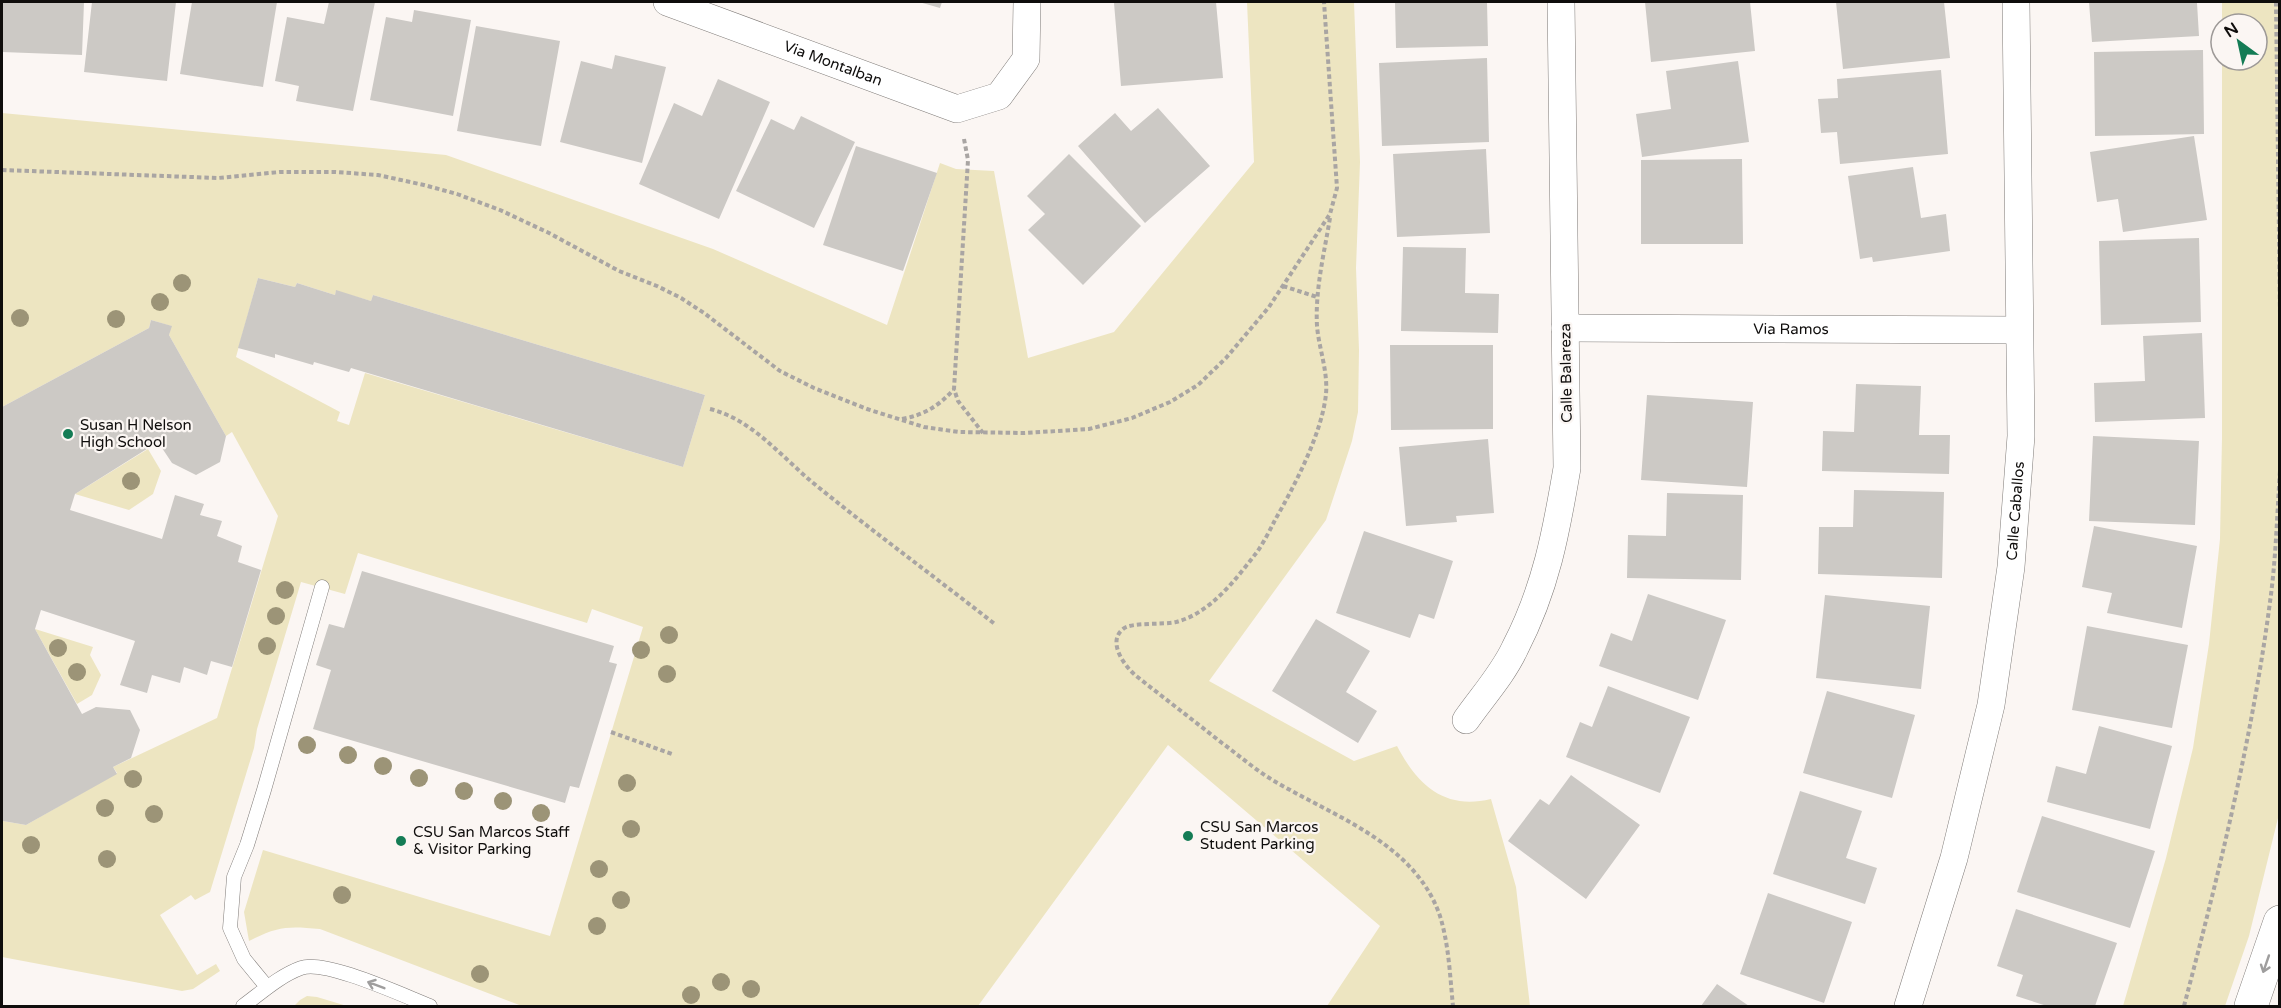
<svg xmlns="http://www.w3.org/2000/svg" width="2281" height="1008" viewBox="0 0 2281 1008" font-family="'Varela Round',sans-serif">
<rect width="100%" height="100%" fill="#fbf6f3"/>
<!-- green -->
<path fill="#ede5c1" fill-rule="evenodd" d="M1247 2H1354L1360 162 1356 268 1359 350 1358 412 1352 441 1326 520 1209 681 1354 761 1397 746C1418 786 1445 810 1491 799L1516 887 1530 1006H1327L1380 926 1168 745 978 1006H522L320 929C288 926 278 926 249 941L244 912 263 850 550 936 643 627 592 609 587 623 358 553 345 594 301 582 257 729 254 748 210 892 195 900 191 895 160 915 197 975 216 964 220 971 193 989 182 991 2 957V800L4 803 3 821 26 825 117 773 113 767 217 718 278 516 232 432 226 436 169 335 171 326 151 320 149 328 2 407V113L446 155 713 249 887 325 940 163 956 169 994 171 1028 358 1114 332 1254 162ZM258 278 295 287 297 283 335 295 336 291 371 301 373 295 705 395 683 467 365 373 349 425 337 421 340 412 236 357Z
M2222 2H2279V814L2249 936 2225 1006H2123L2166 858 2193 748 2209 644 2220 539 2222 438V60H2257V24H2222Z
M148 449 161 471 153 494 129 510 75 494Z
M35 629 93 647 90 655 101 675 92 695 77 704Z
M307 996 317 997 347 1006H294L300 1000Z"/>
<!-- building -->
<path fill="#ccc9c5" d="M2 2H84L82 55 2 52Z
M92 2H176L167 81 84 72Z
M192 2H277L263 87 180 74Z
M329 2H375L353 111 296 101 299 86 275 81 287 17 324 24Z
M919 2H942L940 8Z
M1126 2H1216L1223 78 1121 86 1114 3Z
M1395 2H1487L1488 46 1396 48Z
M1645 2H1750L1755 51 1651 62Z
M1836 2H1944L1950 58 1843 69Z
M2089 2 2197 3 2199 36 2092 42Z
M414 10 471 20 453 116 370 100 386 17 412 22Z
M476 26 560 41 541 146 457 131Z
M2203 50 2204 134 2095 136 2094 52Z
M615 55 666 67 642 163 560 142 581 61 612 69Z
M1487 58 1489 142 1382 146 1379 63Z
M1738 61 1749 142 1642 157 1636 114 1671 109 1666 71Z
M1941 70 1948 154 1840 164 1837 132 1821 133 1818 99 1838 98 1837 79Z
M718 79 770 102 719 219 639 184 674 103 702 116Z
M1158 108 1210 166 1145 223 1078 146 1115 113 1131 131Z
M801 116 855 142 814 228 736 191 771 119 794 130Z
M2194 136 2207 220 2123 232 2118 199 2097 202 2090 152Z
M856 146 937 173 903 271 823 245Z
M1486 149 1490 233 1397 237 1393 154Z
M1069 154 1141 226 1083 285 1028 230 1045 214 1027 196Z
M1742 159 1743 244H1641V160Z
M1913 167 1921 218 1946 214 1950 251 1873 262 1872 257 1860 259 1848 176Z
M2199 238 2201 322 2101 325 2099 241Z
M1403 247 1466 248 1465 293 1499 294 1498 333 1401 331Z
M258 278 295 287 297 283 335 295 336 290 371 301 373 295 705 395 683 467 351 368 349 372 314 362 313 365 275 354V358L238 348Z
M151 320 172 326 169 335 226 436 220 462 196 475 172 463 158 442 75 494 70 510 162 539 175 495 204 504 200 515 222 521 217 536 242 546 238 562 261 570 232 667 211 661 207 675 184 667 180 683 152 675 147 693 120 685 135 641 41 610 35 629 82 714 96 707 130 710 140 730 131 758 113 767 117 774 26 825 3 821 2 407 149 328Z
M2202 333 2205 418 2095 422 2094 383 2145 381 2143 336Z
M1390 345H1493V429L1391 430Z
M1856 384 1921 386 1919 435H1950L1949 474 1822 471 1823 431 1854 432Z
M1647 395 1753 402 1747 487 1641 480Z
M2093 436 2199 441 2195 525 2089 521Z
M1488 439 1494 513 1456 516 1457 522 1406 526 1399 447Z
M1854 490 1944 492 1942 578 1818 574 1819 527H1853Z
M1667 493 1743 495 1741 580 1627 578 1628 535 1666 536Z
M2094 526 2197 546 2182 628 2107 613 2112 593 2082 587Z
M1364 531 1453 561 1434 619 1419 614 1410 638 1336 613Z
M362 571 614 646 609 662 617 664 579 788 570 786 565 803 313 729 331 670 316 665 329 624 344 628Z
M1648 594 1726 620 1698 700 1599 666 1611 633 1632 641Z
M1825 595 1930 606 1921 689 1816 678Z
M1316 619 1370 651 1346 692 1377 711 1358 743 1272 691Z
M2087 626 2188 645 2172 728 2072 710Z
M1608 686 1690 717 1660 793 1566 757 1580 722 1592 727Z
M1827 691 1915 715 1892 798 1803 773Z
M2099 726 2172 746 2150 829 2047 802 2056 766 2086 774Z
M1571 775 1640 825 1586 899 1508 841 1540 799 1549 805Z
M1800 791 1862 811 1846 858 1877 868 1865 904 1773 874Z
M2042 816 2155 851 2130 928 2017 892Z
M1768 893 1852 922 1824 1003 1740 974Z
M2016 909 2117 943 2095 1006H2047L2016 996 2023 975 1997 966Z
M1717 984 1749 1006H1701Z"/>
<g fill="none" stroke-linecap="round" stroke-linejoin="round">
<defs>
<path id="lane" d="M267 987 244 959 230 928 234 877 247 845 264 790 322 587
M243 1006C261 993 279 976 301 968 325 959 404 996 430 1006"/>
<g id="street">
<path id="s1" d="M667 2 957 109 999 96 1026 59 1027 2"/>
<path id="s2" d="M1565 328 2019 330"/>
<path d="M1466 720C1482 697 1503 674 1515 648 1546 588 1556 533 1567 468L1561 2"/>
<path id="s3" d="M1908 1006 1954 858 1991 705 2011 567 2021 436 2016 2"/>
</g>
<path id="secondary" d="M2251 1006 2280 922"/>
</defs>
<!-- lane casing -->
<use href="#lane" stroke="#7f7b78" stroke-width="15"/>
<!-- street casing -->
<use href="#street" stroke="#7f7b78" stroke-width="28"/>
<!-- secondary casing -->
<use href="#secondary" stroke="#7f7b78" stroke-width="34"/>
<!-- path -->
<path stroke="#a9a5a3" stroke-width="4" stroke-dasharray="4.5 3" stroke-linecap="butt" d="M2276 2 2280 314
M964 139 968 160 954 389 958 401 983 433
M2 170 218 178 280 172H335L378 175 424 185 457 194 500 210 549 233 619 271 657 286 681 298 704 313 780 371 814 388 867 409 924 427 959 432 1025 433 1089 429 1132 418 1170 402 1198 385 1226 358 1269 307 1330 214 1337 188 1324 2
M1330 218C1324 254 1315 290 1317 326 1319 349 1328 371 1326 394 1322 433 1295 485 1275 520 1270 530 1264 542 1257 552 1236 579 1211 613 1176 622 1163 625 1130 622 1123 629 1107 642 1124 665 1135 675 1164 698 1193 720 1222 743 1237 754 1251 766 1266 776 1328 815 1414 840 1440 916 1449 945 1450 977 1453 1006
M1283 286 1317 297
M710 409C751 419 780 455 812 482 872 531 935 577 996 625
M902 419C924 415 939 406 954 389
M611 732 672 754
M2184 1006C2219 873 2252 739 2270 602 2276 559 2277 514 2280 471"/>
<!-- lane -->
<use href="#lane" stroke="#fff" stroke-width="14"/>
<!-- street -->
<use href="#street" stroke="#fff" stroke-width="27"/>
<!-- secondary -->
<use href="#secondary" stroke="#fff" stroke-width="33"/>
</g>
<!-- trees -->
<g fill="#9c9477">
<circle cx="182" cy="283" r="9"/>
<circle cx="160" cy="302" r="9"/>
<circle cx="20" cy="318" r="9"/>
<circle cx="116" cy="319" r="9"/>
<circle cx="131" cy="481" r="9"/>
<circle cx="285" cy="590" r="9"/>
<circle cx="276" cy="616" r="9"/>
<circle cx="669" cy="635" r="9"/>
<circle cx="267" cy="646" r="9"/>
<circle cx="58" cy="648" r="9"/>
<circle cx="641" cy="650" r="9"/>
<circle cx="77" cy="672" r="9"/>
<circle cx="667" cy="674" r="9"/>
<circle cx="307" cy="745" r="9"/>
<circle cx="348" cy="755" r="9"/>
<circle cx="383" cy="766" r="9"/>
<circle cx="419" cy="778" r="9"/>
<circle cx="133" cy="779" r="9"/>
<circle cx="627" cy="783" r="9"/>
<circle cx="464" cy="791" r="9"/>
<circle cx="503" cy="801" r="9"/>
<circle cx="105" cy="808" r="9"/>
<circle cx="541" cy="813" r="9"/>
<circle cx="154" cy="814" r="9"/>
<circle cx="631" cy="829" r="9"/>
<circle cx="31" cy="845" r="9"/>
<circle cx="107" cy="859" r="9"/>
<circle cx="599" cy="869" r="9"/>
<circle cx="342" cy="895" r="9"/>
<circle cx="621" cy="900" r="9"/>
<circle cx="597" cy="926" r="9"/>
<circle cx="480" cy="974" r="9"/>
<circle cx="721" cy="982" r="9"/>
<circle cx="751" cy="989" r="9"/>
<circle cx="691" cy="995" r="9"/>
</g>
<!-- one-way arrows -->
<defs><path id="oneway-shaft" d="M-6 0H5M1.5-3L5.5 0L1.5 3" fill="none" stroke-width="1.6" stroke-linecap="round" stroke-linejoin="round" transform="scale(1.5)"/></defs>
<g stroke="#9f9e9e">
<use href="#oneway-shaft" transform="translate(2266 964) rotate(109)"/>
<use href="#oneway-shaft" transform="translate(376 985) rotate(-159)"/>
</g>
<!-- markers -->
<g fill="#147c55" stroke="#fbf6f3" stroke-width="2">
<circle cx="68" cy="434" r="6"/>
<circle cx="1188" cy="836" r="6"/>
<circle cx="401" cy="841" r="6"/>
</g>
<g text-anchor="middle" stroke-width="4.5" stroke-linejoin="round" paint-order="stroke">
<!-- street labels -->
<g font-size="15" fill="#0f0d0c" stroke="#fbf6f3">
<text dy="5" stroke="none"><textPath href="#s1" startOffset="177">Via Montalban</textPath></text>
<text dy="5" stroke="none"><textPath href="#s2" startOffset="226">Via Ramos</textPath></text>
<text transform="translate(1566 373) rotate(-91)" y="5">Calle Balareza</text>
<text dy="5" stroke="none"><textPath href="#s3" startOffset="508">Calle Caballos</textPath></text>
</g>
<!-- poi labels -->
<g font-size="15" fill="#0f0d0c" stroke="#fbf6f3" text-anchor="start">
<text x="80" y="430">Susan H Nelson<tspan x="80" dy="17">High School</tspan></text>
<text x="1200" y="832">CSU San Marcos<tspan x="1200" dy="17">Student Parking</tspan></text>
<text x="413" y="837">CSU San Marcos Staff<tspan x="413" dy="17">&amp; Visitor Parking</tspan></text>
</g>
</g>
<!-- border -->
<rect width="2281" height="1008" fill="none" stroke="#0f0d0c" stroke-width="6"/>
<!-- north arrow -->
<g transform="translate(2239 42) rotate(327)"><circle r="28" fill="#fbf6f3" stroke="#9d9997" stroke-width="1.5"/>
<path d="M0-4.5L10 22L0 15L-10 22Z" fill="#147c55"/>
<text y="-9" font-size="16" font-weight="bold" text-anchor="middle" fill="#0f0d0c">N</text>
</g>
</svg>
